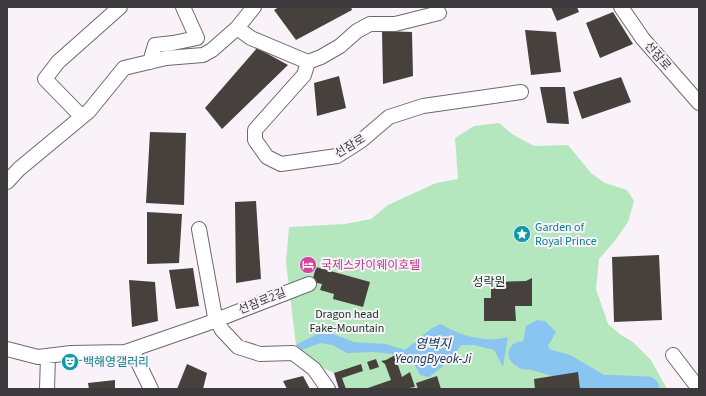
<svg xmlns="http://www.w3.org/2000/svg" width="706" height="396" viewBox="0 0 706 396" font-family="'Source Sans 3','Noto Sans KR',sans-serif">
<rect width="100%" height="100%" fill="#f9f2f8"/>
<!-- green -->
<path fill="#b4e7be" d="M499 123 512 134 534 146 568 145 591 173 605 183 627 190 634 201 628 222 614 242 599 259 596 289 608 324 621 335 633 342 651 360 667 389H339L334 373 323 368 296 345 286 262 289 227 345 224 371 219 388 205 436 183 458 179 455 138 474 126Z"/>
<!-- water -->
<path fill="#8ac5f1" d="M537 320 545 321 556 332 548 346 552 354 559 357 566 367 557 370 531 366 527 370 518 368 526 326Z
M441 324C460 336 486 343 508 337L503 367 494 350 474 345H461L452 359 429 377 420 375 410 356 374 352 347 353 332 345 320 343 302 350 296 345 315 335 328 332 354 342 386 344 405 350 432 328Z"/>
<g fill="none" stroke-linecap="round" stroke-linejoin="round">
<!-- river -->
<path stroke="#8ac5f1" stroke-width="25" d="M521 354 566 367 600 387 647 389"/>
</g>
<!-- building -->
<path fill="#46413c" d="M279 7H351L352 10 296 40 274 10Z
M551 7H577L579 12 557 21Z
M613 12 633 44 600 58 586 23Z
M525 30 556 32 561 72 531 75Z
M382 31 412 32 413 76 383 84Z
M257 48 288 65 222 129 205 108Z
M339 76 346 108 317 116 314 83Z
M621 77 631 102 582 119 573 92Z
M540 87H565L569 124 547 123Z
M150 132 186 133 184 205 146 203Z
M256 201 261 279 236 283 235 202Z
M147 212 182 214 179 263 147 264Z
M659 255 662 320 614 322 612 257Z
M316 267 370 282 363 307 333 299 334 294 320 290 322 284 312 282Z
M193 268 199 306 176 309 169 270Z
M532 278V306H515L516 321H484V298H491V279L497 282 526 281Z
M129 280 155 282 158 321 132 327Z
M397 354 396 359 402 377 410 372 415 387 403 389H365L391 380 385 364 381 361 386 360Z
M376 359 379 367 370 370 367 362Z
M187 364 207 373 203 389H177Z
M361 364 363 371 342 378 346 389H339L334 373Z
M578 372 580 389H535L534 379Z
M303 376 310 389H287L283 381Z
M437 376 441 389H418L416 383Z
M115 380V389H89L88 383Z"/>
<g fill="none" stroke-linecap="round" stroke-linejoin="round">
<defs>
<path id="minor" d="M621 7 643 39 699 103
M237 28 251 38 308 62 321 57 340 46 357 31 370 24H395L439 13
M150 62 155 45 173 43 197 38 183 7
M308 62 304 75 255 130V140L267 157 281 164 337 156 362 140 389 117 423 106 521 92
M82 117 45 79 58 62 120 7
M7 182 19 169 89 111 124 68 166 58 203 55 212 50 237 28 254 7
M199 229 215 317 222 330 238 347 260 354 293 353 314 369 328 389
M7 349 38 357 71 353 125 352 206 324 309 284
M132 350 151 389
M673 355 699 389
M47 389 48 356"/>
</defs>
<!-- minor casing -->
<use href="#minor" stroke="#6f696e" stroke-width="16"/>
<!-- minor -->
<use href="#minor" stroke="#fff" stroke-width="14"/>
</g>
<!-- icons -->
<defs>
<symbol id="sight-disc" viewBox="-11 -11 22 22"><circle r="9.5" fill="#0f9aa8" stroke="#f9f2f8"/><path d="M0-6L1.8-2.2L6-1.7L2.9 1.2L3.7 5.4L0 3.3L-3.7 5.4L-2.9 1.2L-6-1.7L-1.8-2.2Z" fill="#fff"/></symbol>
<symbol id="hotel-disc" viewBox="-11 -11 22 22"><circle r="9.5" fill="#d1479c" stroke="#f9f2f8"/><path d="M-6-4.5h1.5V1H6V5H4.5V3h-9V5H-6ZM-4 0a1.8 1.8 0 1 1 3.6 0ZM.5 0V-2.5h3Q6-2.5 6 0Z" fill="#fff"/></symbol>
<symbol id="theatre-disc" viewBox="-11 -11 22 22"><circle r="9.5" fill="#0f9aa8" stroke="#f9f2f8"/><path d="M-5-5.5Q0-4 5-5.5V0Q5 5 0 6Q-5 5-5 0ZM-3.3-2.5H-1v1.5H-3.3ZM1-2.5H3.3v1.5H1ZM-2.8 1Q0 5.5 2.8 1Z" fill="#fff"/></symbol>
</defs>
<g fill-rule="evenodd">
<use href="#sight-disc" x="512" y="224" width="20" height="20"/>
<use href="#hotel-disc" x="298" y="255" width="20" height="20"/>
<use href="#theatre-disc" x="60" y="352" width="20" height="20"/>
</g>
<g text-anchor="middle" stroke-width="4" stroke-linejoin="round" paint-order="stroke">
<!-- street labels -->
<g font-size="12" fill="#3d3a3d" stroke="#f9f2f8">
<text transform="translate(658 56) rotate(49)" y="4">선잠로</text>
<text transform="translate(350 146) rotate(-31)" y="4">선잠로</text>
<text transform="translate(262 301) rotate(-22)" y="4">선잠로2길</text>
</g>
<!-- culture labels -->
<g font-size="12" fill="#0d838f" stroke="#f9f2f8" text-anchor="start">
<text x="535" y="231">Garden of<tspan x="535" dy="14">Royal Prince</tspan></text>
<text x="83" y="366">백해영갤러리</text>
</g>
<!-- hotel labels -->
<g font-size="12" fill="#b23c85" stroke="#f9f2f8" text-anchor="start">
<text x="321" y="269">국제스카이웨이호텔</text>
</g>
<!-- park labels -->
<g font-size="12" fill="#0c371a" stroke="#f9f2f8">
<text x="489" y="286">성락원</text>
<text x="347" y="318">Dragon head<tspan x="347" dy="14">Fake-Mountain</tspan></text>
</g>
<!-- water labels -->
<g font-size="13" font-style="italic" fill="#093956" stroke="#f9f2f8">
<text x="433" y="348">영벽지<tspan x="433" dy="15">YeongByeok-Ji</tspan></text>
</g>
</g>
<!-- border -->
<rect width="706" height="396" fill="none" stroke="#3d3a3d" stroke-width="16"/>
</svg>
